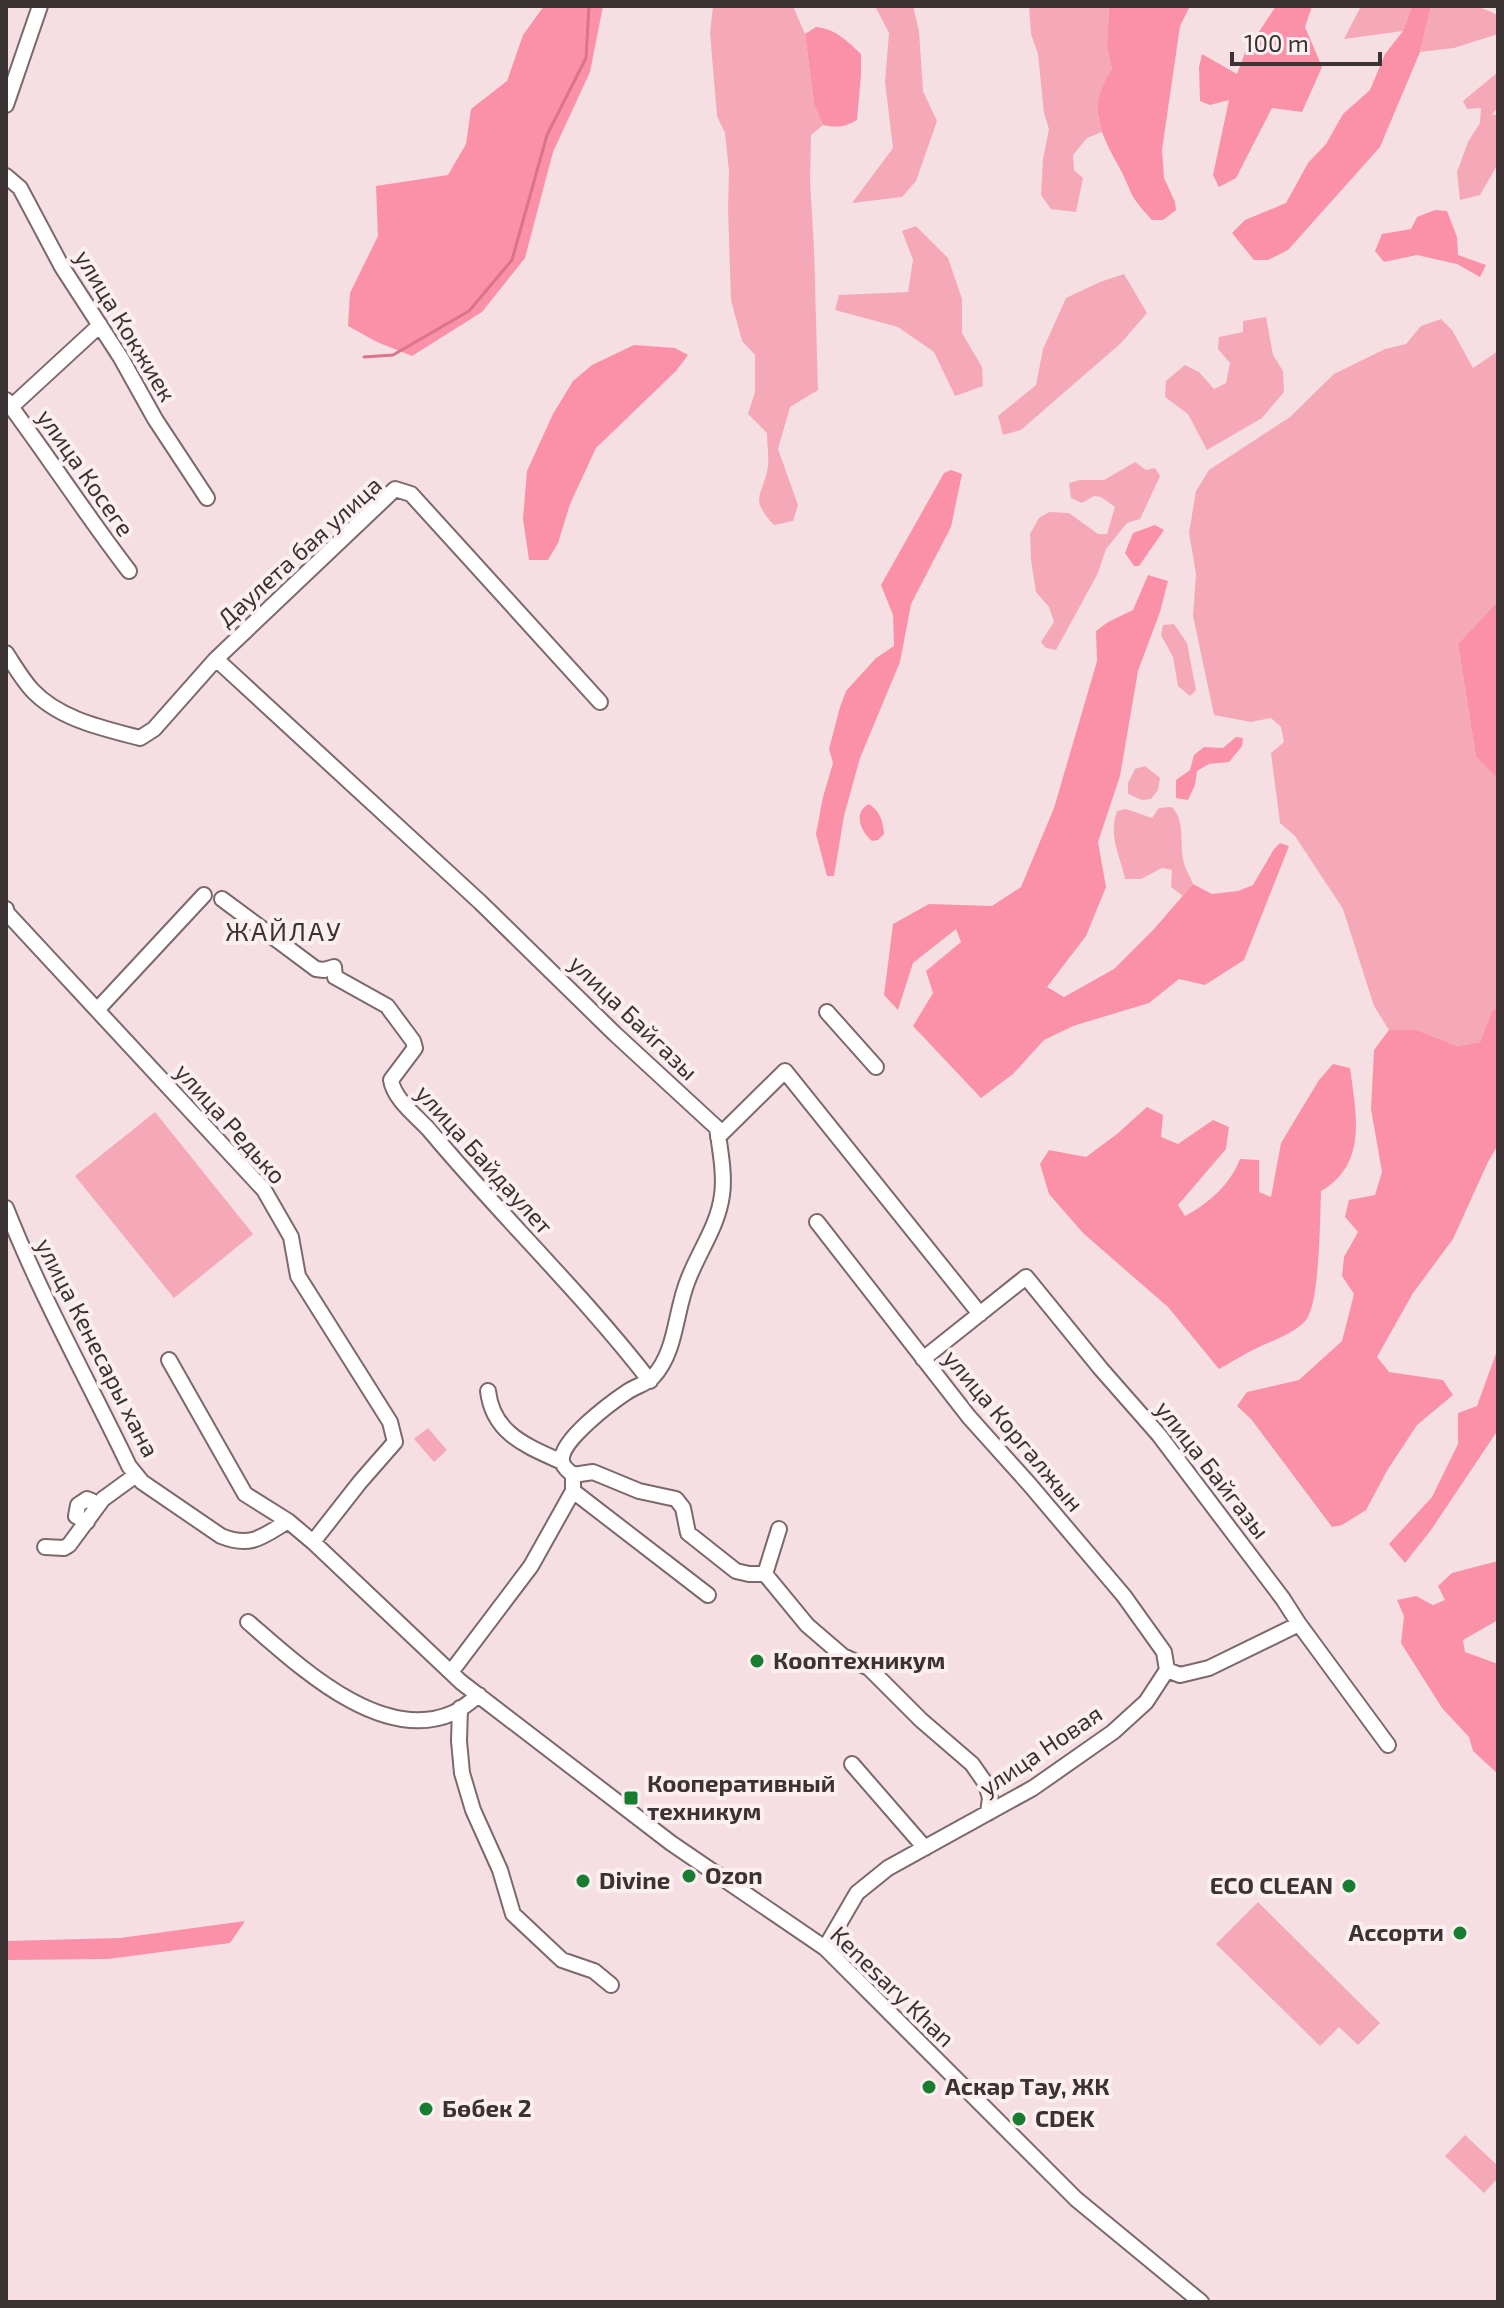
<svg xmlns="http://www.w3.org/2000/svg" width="1504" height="2308" viewBox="0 0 1504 2308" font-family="'Exo 2',sans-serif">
<rect width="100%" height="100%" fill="#f5dfe3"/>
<!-- green -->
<path fill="#f5a9b8" d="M713 6H793L805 34 814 104 823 125 811 135 810 181 814 248 818 390 790 407 778 449 798 505 793 521 774 525C748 497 763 497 768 466 769 456 767 444 767 433L748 414 755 392V355L742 341 731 300 728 208 729 171 725 133 717 116 710 33Z
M875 6H913L919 31 923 91 937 121 916 181 902 197 852 203 893 148 885 82 889 33Z
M1029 6H1109L1107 48 1112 69 1098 118 1102 132 1087 138 1073 155 1074 170 1083 178 1076 212 1051 209 1041 195 1043 159 1049 129 1044 113 1038 54 1031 34Z
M1361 6H1412L1403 31 1344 39Z
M1431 6H1477L1498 15V34L1454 48 1420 52Z
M1498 72V107L1492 115 1498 114V164L1480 195 1460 200 1457 172 1468 142 1480 123 1481 108 1467 109 1463 101Z
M916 226 948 258 962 299V333L982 367 983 386 955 396 934 352 898 327 835 310 839 295 908 292 913 260 902 231Z
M1124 274 1147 313 1121 343 1021 430 1003 435 998 416 1036 385 1043 349 1066 298 1100 282Z
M1266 317 1273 355 1283 371 1284 392 1262 418 1207 450 1188 414 1165 397 1166 381 1185 365 1199 372 1214 389 1226 383 1230 363 1218 349 1219 337 1243 332V321Z
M1441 319 1452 330 1473 368 1498 351V601L1458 644 1476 757 1498 779V1007L1492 1011 1480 1042 1457 1046 1417 1030H1389L1374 1006 1343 909 1295 836 1280 823 1271 753 1284 742 1281 727 1271 718 1251 722 1214 715 1193 616 1196 574 1189 533 1196 491 1209 470 1290 417 1334 374 1385 349 1406 344 1421 326Z
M1135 462 1146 470 1155 468 1160 476 1140 519 1127 523 1106 549 1098 573 1056 650 1046 648 1041 642 1054 622 1049 607 1036 592 1031 560 1030 534 1039 518 1049 512 1069 513 1098 534H1107L1115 507 1101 497 1094 496 1082 503 1071 498 1069 483 1080 480H1104Z
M1174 624 1187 643 1196 690 1190 696 1178 686 1173 657 1161 635 1163 625Z
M1145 766 1160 778 1158 790 1151 799 1142 800 1128 794V783L1135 769Z
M1172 807C1185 821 1180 841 1183 859 1184 867 1190 876 1193 884L1183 896 1171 887 1172 870 1162 868 1141 879H1125C1120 854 1108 837 1117 811L1126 809 1152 818 1159 808Z
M155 1112 253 1234 174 1298 75 1176Z
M428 1428 447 1450 434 1462 414 1439Z
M1258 1902 1380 2023 1358 2045 1339 2027 1320 2046 1216 1944Z
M1465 2135 1498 2166V2178L1484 2193 1445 2156Z"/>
<!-- forest -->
<path fill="#fa91a8" d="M544 6H603L590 72 553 152 525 258 482 312 412 356 377 342 348 326 350 293 378 236 376 186 448 175 466 144 471 109 507 81 523 35Z
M1109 6H1190L1180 26 1162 150 1164 178 1175 202 1176 210 1163 220H1152C1145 212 1137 204 1132 195 1128 186 1124 176 1119 167 1099 130 1087 108 1112 69L1107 48Z
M1276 6H1312L1305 27 1322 67 1302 112 1272 108 1236 178 1219 187 1213 175 1229 100 1210 105 1200 101 1199 67 1202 54 1237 74 1245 53Z
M1412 6H1431L1420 52 1380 147 1288 250 1268 260H1254L1232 233 1245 220 1286 203 1308 163 1326 144 1343 114 1370 90 1385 54 1403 31Z
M816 27C836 29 847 41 861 54V75L857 120C845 127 837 128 823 125L814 104 805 34Z
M1435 210 1447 211 1457 237 1458 255 1486 265 1480 277 1457 264 1417 255 1384 262 1375 251 1382 234 1411 229 1417 217Z
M634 345 675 348 688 355 676 371 596 448 570 504 558 543 548 560H529L523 519 527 471 553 414 573 381 592 365Z
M951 470 962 474 951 527 911 604 900 662 860 758 844 816 834 876H827L816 834 823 797 833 763 829 749 840 707 846 691 876 658 894 646 893 615 881 585 944 473Z
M1155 525 1164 530 1139 566H1134L1125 553 1133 533Z
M1148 575 1168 581 1160 612 1138 671 1120 776 1098 842 1106 887 1086 936 1047 987 1064 997 1114 969 1154 929 1193 884 1212 894 1238 891 1253 885 1274 849 1280 843 1289 846 1244 960 1205 985 1179 979 1149 1003 1073 1026 1044 1040 1013 1074 981 1098 913 1026 933 993 926 971 961 942 956 929 913 963 898 1010 884 995 893 924 929 904 992 906 1021 887 1054 808 1097 661 1096 631 1108 622 1133 610Z
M1498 601V779L1476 757 1458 644Z
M1236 737 1243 738 1242 746 1229 762 1209 764 1197 771 1195 785 1188 800 1176 798V780L1190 770 1194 755 1204 747 1223 748Z
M869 804C880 812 883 820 884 834L878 840 872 841C860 831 853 812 869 804Z
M1498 1007V1145L1488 1162 1453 1239 1413 1293 1377 1357 1389 1372 1443 1380 1453 1395 1417 1425 1388 1469 1366 1510 1342 1525 1332 1527 1251 1419 1237 1406 1247 1392 1299 1380 1342 1341 1354 1294 1342 1276 1344 1257 1358 1232 1345 1217 1349 1200 1375 1195 1382 1172 1371 1109 1374 1050 1389 1030H1417L1457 1046 1480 1042 1492 1011Z
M1333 1064 1350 1068C1356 1114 1368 1164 1321 1191 1320 1216 1320 1303 1306 1320 1294 1334 1273 1340 1257 1348 1244 1354 1232 1362 1219 1369L1168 1307 1084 1234 1049 1194 1040 1164 1049 1150 1086 1157 1117 1134 1147 1107 1163 1115 1161 1137 1178 1144 1213 1120 1229 1127 1226 1149 1178 1205 1185 1216C1209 1203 1230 1185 1240 1159L1259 1160V1192L1271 1197 1281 1143 1319 1080Z
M1498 1348V1430L1431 1530 1405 1563 1389 1544 1432 1497 1458 1444V1413L1477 1406Z
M1498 1561V1620L1463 1640 1465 1652 1498 1664V1774L1473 1751 1469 1737 1442 1708 1401 1643 1404 1616 1397 1600 1416 1596 1433 1605 1445 1600 1438 1586 1452 1573Z
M245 1921 230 1943 108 1959 6 1960V1941L120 1938Z"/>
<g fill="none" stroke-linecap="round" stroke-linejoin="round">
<!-- stream -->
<path stroke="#da738b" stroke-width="3" d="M364 357 393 355 469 311 512 260 547 135 586 58 589 6"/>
<defs>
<path id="minor" d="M6 105 40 6
M6 176 20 188 62 267 121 358 155 419 207 498
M6 400C48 456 86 515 129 571
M11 407 100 325
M6 653C14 665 22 679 32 690 59 719 102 728 140 738L154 729 216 659 395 489 411 494 600 702
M216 659 480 902 615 1034 717 1128C720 1149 725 1175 722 1195 718 1226 699 1251 688 1280 675 1311 677 1351 653 1377 646 1384 636 1386 627 1392 612 1402 559 1441 562 1461 563 1468 569 1471 573 1475V1491L531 1566 451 1672
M222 899 316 969 324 970 334 967 335 977 387 1006 413 1041 415 1048 391 1080C394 1100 418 1117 431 1132 502 1217 582 1293 650 1381
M6 909 7 913 264 1190 291 1237 298 1276 390 1422 395 1442 360 1482 313 1542
M97 1010 204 895
M827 1012 876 1067
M718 1137 785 1071 980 1314
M6 1208C41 1297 88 1380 129 1466L142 1482 221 1536C251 1548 262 1537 288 1521
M817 1222 969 1417 1030 1485 1124 1596 1164 1652 1167 1670
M923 1359 1026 1277 1101 1369 1159 1435 1283 1599 1299 1624 1388 1745
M169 1360 245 1494 288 1521 313 1542 461 1682 671 1843 825 1948 1076 2199 1201 2302
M488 1391C493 1434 527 1446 562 1462
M573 1475 593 1472 639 1491 676 1499 683 1508 688 1533 736 1571 749 1574H765
M573 1491 708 1595
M87 1522 76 1516 78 1505 87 1499 92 1501 96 1508
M779 1529 765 1574 807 1625 843 1656 869 1668 921 1720 972 1764 986 1784 990 1798 988 1813
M45 1547 64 1548 69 1545 103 1499 136 1475
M248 1622C298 1665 381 1745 453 1713 462 1709 471 1701 479 1695
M460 1708 459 1741 462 1773 473 1810 500 1870 513 1914 562 1960 594 1971 611 1985
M852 1764 925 1848
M825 1948 857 1893 888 1868 1033 1788 1113 1732 1146 1702 1167 1670 1180 1675 1209 1668 1299 1624"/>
</defs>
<!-- minor casing -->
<use href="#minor" stroke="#7c696c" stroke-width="18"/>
<!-- minor -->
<use href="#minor" stroke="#fff" stroke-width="14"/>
</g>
<!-- markers -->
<g fill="#187d30" stroke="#fceff1" stroke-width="3">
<circle cx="757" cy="1661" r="8"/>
<rect x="623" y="1790" width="16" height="16" rx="4"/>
<circle cx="689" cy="1876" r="8"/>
<circle cx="583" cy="1881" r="8"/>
<circle cx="1349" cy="1886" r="8"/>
<circle cx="1460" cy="1933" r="8"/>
<circle cx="929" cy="2087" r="8"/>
<circle cx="426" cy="2109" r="8"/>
<circle cx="1019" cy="2119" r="8"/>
</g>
<g text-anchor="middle" stroke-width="8" stroke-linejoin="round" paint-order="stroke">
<!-- street labels -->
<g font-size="24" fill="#3a3233" stroke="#fceff1">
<text transform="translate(125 326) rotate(59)" y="8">улица Кокжиек</text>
<text transform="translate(85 473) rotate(55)" y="8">улица Косеге</text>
<text transform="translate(300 552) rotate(-42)" y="8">Даулета бая улица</text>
<text transform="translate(633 1018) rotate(44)" y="8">улица Байгазы</text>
<text transform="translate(230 1124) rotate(48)" y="8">улица Редько</text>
<text transform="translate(484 1160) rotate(48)" y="8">улица Байдаулет</text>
<text transform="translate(97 1348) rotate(63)" y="8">улица Кенесары хана</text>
<text transform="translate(1013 1431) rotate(50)" y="8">улица Коргалжын</text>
<text transform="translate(1212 1470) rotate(52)" y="8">улица Байгазы</text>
<text transform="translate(1041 1751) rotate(-34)" y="8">улица Новая</text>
<text transform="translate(892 1987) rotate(44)" y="8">Kenesary Khan</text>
</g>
<!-- poi labels -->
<g font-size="24" font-weight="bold" fill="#3a3233" stroke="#fceff1" text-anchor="start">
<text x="773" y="1669">Кооптехникум</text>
<text x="647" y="1792">Кооперативный<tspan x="647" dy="28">техникум</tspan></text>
<text x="705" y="1884">Ozon</text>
<text x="599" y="1889">Divine</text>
<text x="1333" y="1894" text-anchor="end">ECO CLEAN</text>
<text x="1444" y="1941" text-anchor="end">Ассорти</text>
<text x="945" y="2095">Аскар Тау, ЖК</text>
<text x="442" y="2117">Бөбек 2</text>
<text x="1035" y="2127">CDEK</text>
</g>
<!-- neighbourhood labels -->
<g font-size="26" letter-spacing="2" fill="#3a3233" stroke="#fceff1">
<text x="284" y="941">ЖАЙЛАУ</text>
</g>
</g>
<!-- border -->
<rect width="1504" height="2308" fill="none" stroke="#3a3233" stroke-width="16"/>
<!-- scale -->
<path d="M1232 52v12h148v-12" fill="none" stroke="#3a3233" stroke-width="4"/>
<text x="1244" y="52" font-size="24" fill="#3a3233" stroke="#fceff1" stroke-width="6" paint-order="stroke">100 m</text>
</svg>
